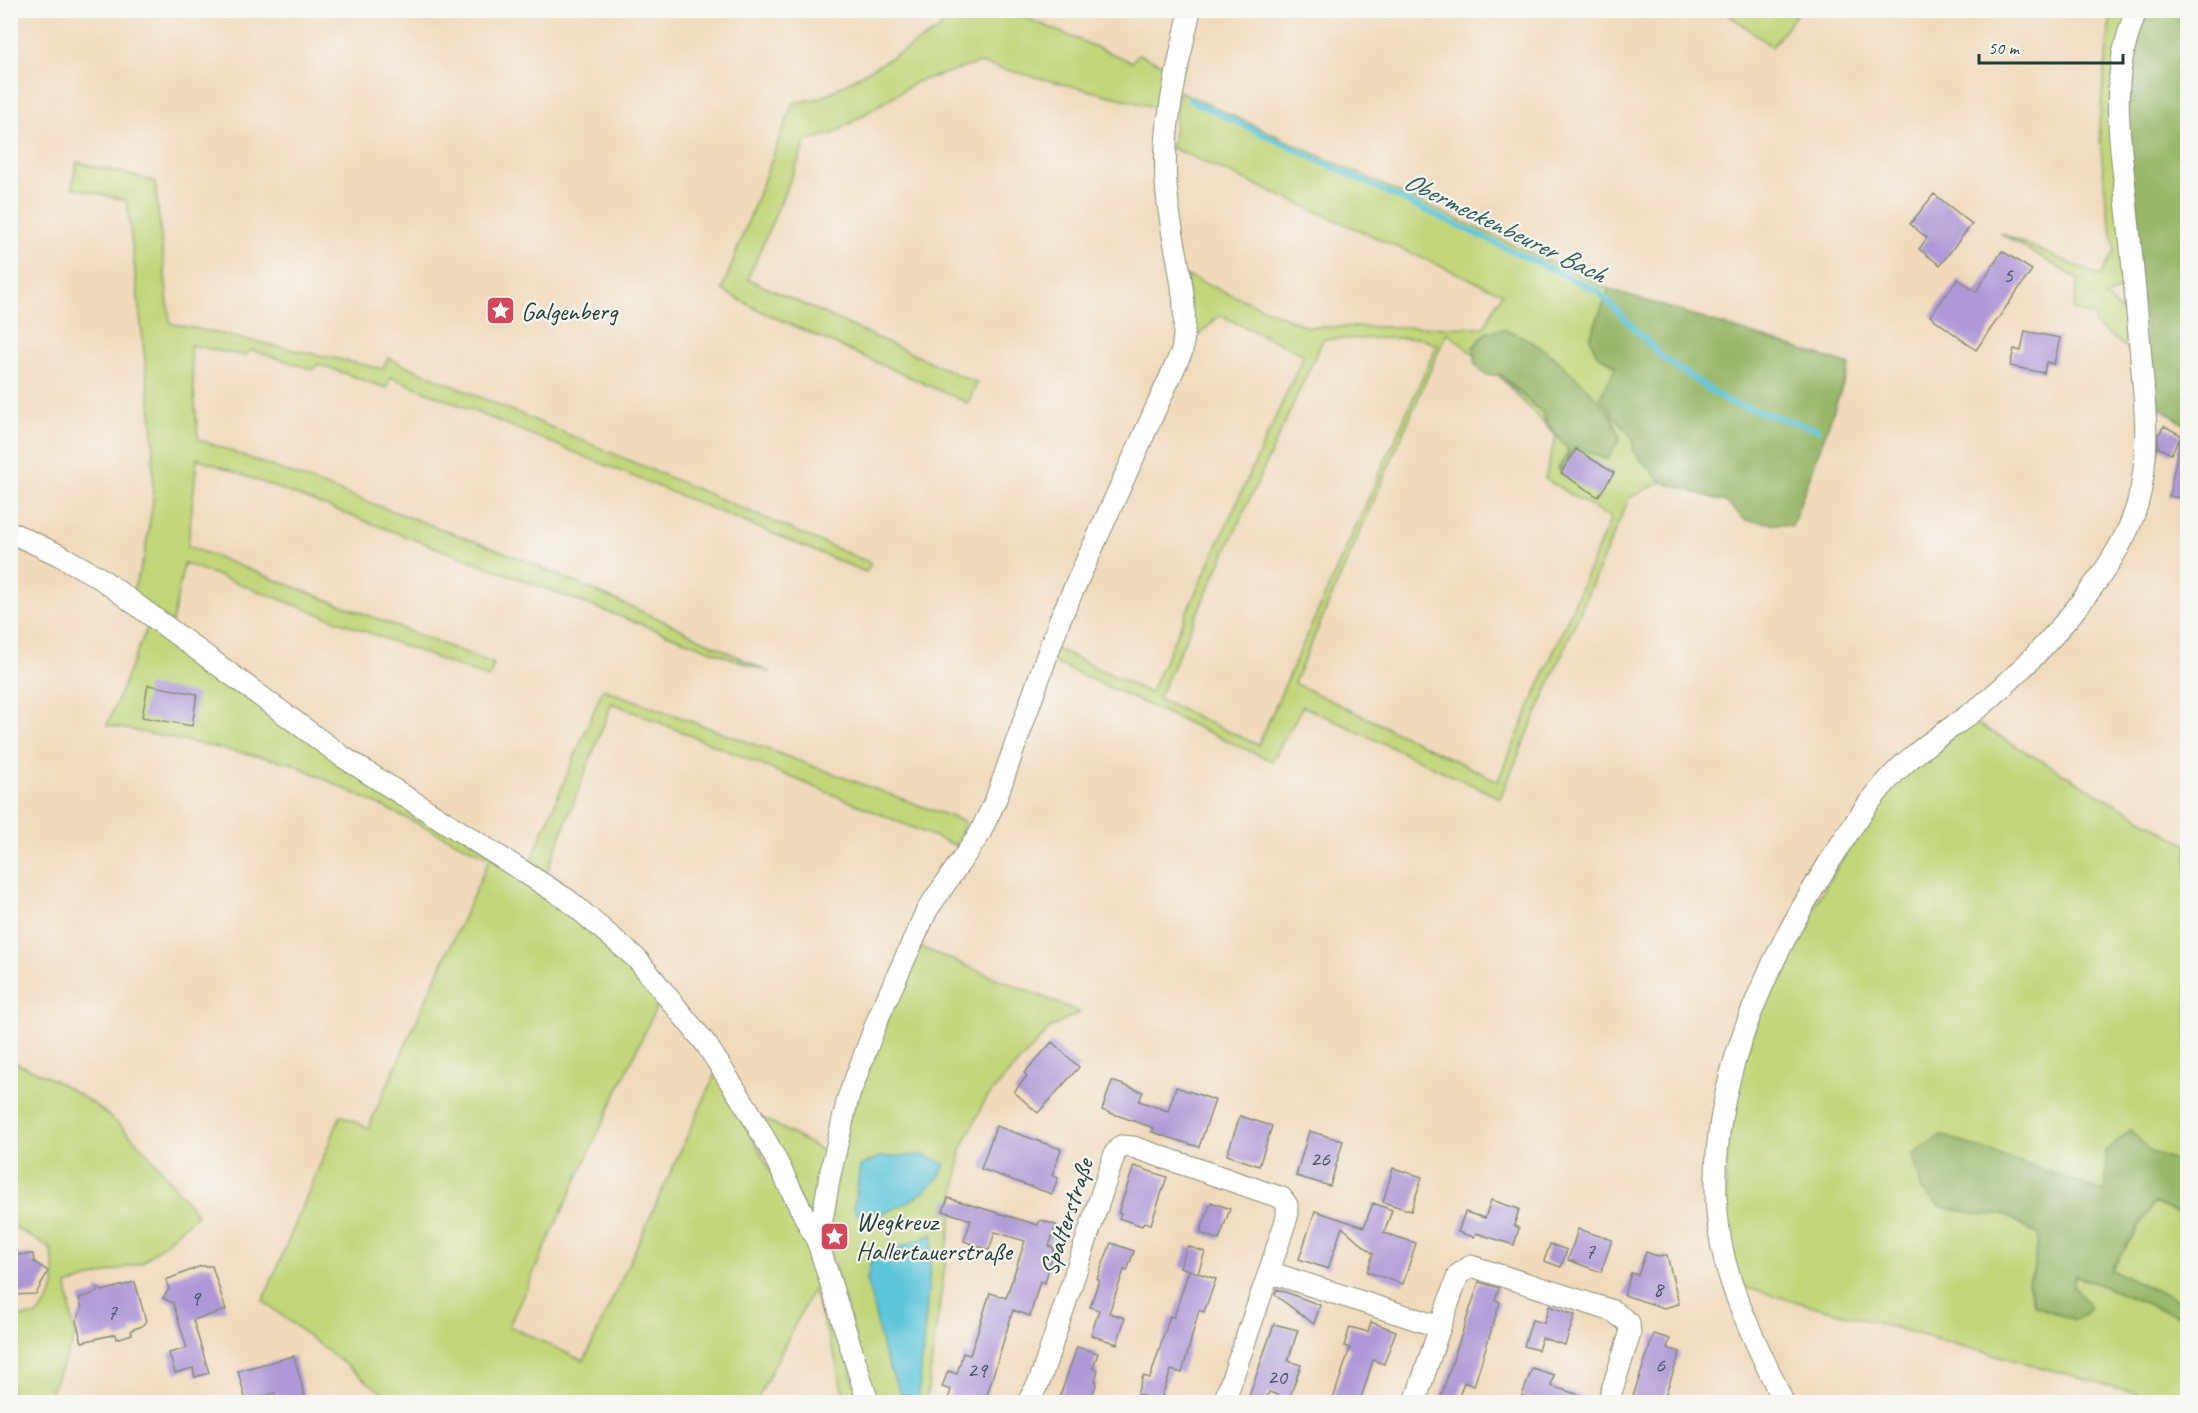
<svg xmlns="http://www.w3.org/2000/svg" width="2198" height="1413" viewBox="0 0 2198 1413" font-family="Caveat,sans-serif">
<rect width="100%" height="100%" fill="#f6f6f2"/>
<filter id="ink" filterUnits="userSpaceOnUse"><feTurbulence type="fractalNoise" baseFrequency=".0167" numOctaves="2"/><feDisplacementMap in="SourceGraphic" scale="12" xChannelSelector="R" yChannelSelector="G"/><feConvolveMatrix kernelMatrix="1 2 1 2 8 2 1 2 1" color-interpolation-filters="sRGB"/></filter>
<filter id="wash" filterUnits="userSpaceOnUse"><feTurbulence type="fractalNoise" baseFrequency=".008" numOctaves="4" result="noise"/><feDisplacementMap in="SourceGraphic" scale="24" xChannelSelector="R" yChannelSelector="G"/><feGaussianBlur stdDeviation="1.35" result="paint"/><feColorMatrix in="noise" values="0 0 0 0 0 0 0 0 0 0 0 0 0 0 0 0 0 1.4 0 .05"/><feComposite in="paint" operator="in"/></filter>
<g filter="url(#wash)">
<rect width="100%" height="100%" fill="#f1dabb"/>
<!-- green -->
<path fill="#c1d679" stroke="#708a56" stroke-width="1.5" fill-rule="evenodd" d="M944 11H1010L1132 62 1138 54 1172 68 1163 109 979 63 916 82 833 134 807 140 748 279 977 383 968 403 758 310 722 290 793 103 821 98 939 30 949 14Z
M1724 11 1799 10V11L1772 47Z
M2111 11H2130L2124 288 2105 296 2131 321 2134 353 2094 324 2095 316 2073 310 2078 279 2000 233 2100 276 2115 250 2106 202 2099 125Z
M1179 91 1609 289 1590 338 1597 354 1616 366 1601 398 1634 440 1633 451 1662 482 1629 498 1500 798 1303 706 1272 761 1051 661 1055 648 1150 693 1304 355 1220 315 1189 345 1187 276 1308 327H1484L1502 293 1172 148ZM1447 332 1474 355 1537 345 1560 363 1613 417 1590 453 1584 448 1576 447 1560 471 1558 469 1569 451 1545 422 1544 414 1498 375 1556 436 1545 479 1611 518 1498 781 1294 683ZM1420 338 1437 345 1258 745 1158 699 1323 339Z
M77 162 155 181 170 323 383 369 388 358 871 563 866 572 391 377 386 388 318 364 313 370 252 350 245 356 190 345 198 439 514 556 666 622 771 673 197 458 188 546 494 664 489 678 184 563 172 623 132 593 144 558 153 501V430L127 201 72 187Z
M151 618 577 914 661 997 509 1326 584 1361 717 1071 803 1232 845 1344 858 1402H845L834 1354 813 1289 756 1402H394L263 1301 341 1115 368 1128 490 858 291 763 107 725Z
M603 689 965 822 957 846 612 703 546 874 530 863Z
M1971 720 2187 845 2188 1152 2183 1163 2151 1152 2106 1151V1192L1941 1135 1983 1215 2004 1214 2040 1235 2033 1272 2028 1283 2035 1306 2075 1320 2090 1309 2073 1285 2075 1275 2187 1320V1402H2133L2137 1393 1739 1286 1725 1216 1729 1108 1767 987 1877 798Z
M915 945 1080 1012 1050 1028 985 1100 961 1150 926 1402H874L826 1237 848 1122Z
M10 1061C101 1094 140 1140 197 1215L143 1262 67 1285 75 1337 46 1402H11V1317L36 1316C58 1293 58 1278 50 1248L11 1225Z
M759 1116 827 1153 817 1209 806 1214Z
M2154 1203 2187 1217V1304L2111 1270Z"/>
<!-- forest -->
<path fill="#98b769" stroke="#5c7a4e" stroke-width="1.5" d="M2141 11H2187V426L2153 403 2123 117Z
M1609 289 1850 365 1792 526 1745 520 1726 502 1662 482 1633 451 1634 440 1600 398 1616 366 1597 354 1590 338Z
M1502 329C1539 337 1588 386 1611 416 1616 422 1617 431 1620 438L1607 460 1590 453 1584 448 1576 447 1560 471 1558 469 1569 451 1545 421 1544 414 1501 375H1486L1475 365 1473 347 1487 332Z
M2130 1130 2151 1152 2183 1163 2187 1152V1217L2154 1203 2111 1270 2187 1304V1320L2075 1275 2073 1285 2091 1309 2075 1320 2035 1306 2028 1283 2033 1272 2039 1235 2004 1214 1983 1215 1941 1207 1922 1190 1913 1154 1941 1135 2105 1192 2106 1151Z"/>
<!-- water -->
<path fill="#5dc5d9" stroke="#3e8186" stroke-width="1.5" d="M924 1155 945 1164C934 1196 890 1212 861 1220L854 1208 860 1166 879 1157Z
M933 1234 918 1402 901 1395 884 1354 867 1280 871 1259Z"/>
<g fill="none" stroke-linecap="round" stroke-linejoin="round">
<!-- stream -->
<path stroke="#5dc5d9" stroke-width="6" d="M1190 100 1598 291 1663 358 1728 402 1817 429"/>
</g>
<g id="blocks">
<!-- building -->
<path fill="#ae98d7" d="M1934 194 1972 224 1940 265 1919 249 1927 238 1910 224Z
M2002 251 2032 270 1976 350 1930 316 1958 279 1976 292Z
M2025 331 2060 338 2054 364 2046 362 2044 373 2010 366 2014 349 2021 351Z
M2164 426 2181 435 2180 438 2187 439V499L2169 496 2180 438 2171 454 2158 447V435Z
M1576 449 1614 473 1598 497 1561 473Z
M148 685 197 694 192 726 142 717Z
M1052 1042 1079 1067 1038 1113 1014 1092 1027 1076 1024 1073Z
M1112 1081 1143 1092 1139 1101 1168 1111 1176 1087 1215 1100 1199 1147 1152 1132 1154 1128 1102 1110Z
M1240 1116 1272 1126 1259 1166 1227 1155Z
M996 1126 1061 1149 1052 1175 1058 1178 1052 1194 981 1169Z
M1309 1131 1343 1141 1330 1186 1296 1176Z
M1134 1166 1167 1177 1151 1224 1144 1222 1142 1226 1119 1218 1121 1214 1118 1213Z
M1393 1168 1422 1177 1411 1211 1383 1202Z
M948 1198 1038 1225 1040 1220 1056 1225 1049 1246 1054 1248 1045 1283 1040 1281 1030 1316 1013 1310 985 1402H958L948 1399 951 1390 942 1387 948 1371 957 1374 963 1353 970 1355 990 1293 1006 1298 1025 1241 995 1232 989 1250 964 1241 971 1220 943 1211Z
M1491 1200 1519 1209 1514 1226 1519 1228 1514 1245 1476 1233 1474 1237 1458 1232 1465 1212 1485 1218Z
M1211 1202 1230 1209 1219 1240 1200 1233Z
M1373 1203 1392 1210 1384 1233 1416 1243 1403 1284 1367 1272 1373 1254 1342 1227 1328 1269 1299 1259 1315 1211 1364 1227Z
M1578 1229 1612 1240 1601 1272 1568 1260Z
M1111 1243 1134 1251 1127 1271 1124 1270 1109 1313 1125 1318 1117 1344 1091 1335 1099 1310 1090 1307 1099 1280 1097 1279Z
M1550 1244 1567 1250 1561 1267 1544 1261Z
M1187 1246 1205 1252 1198 1273 1180 1267Z
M1646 1252 1660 1257 1667 1255 1679 1304 1664 1308 1624 1295 1631 1273 1638 1275Z
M33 1254 34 1262 48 1271 36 1294 10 1295V1255Z
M201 1266H212L226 1310 193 1320 209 1373 195 1377 193 1368 175 1373 169 1353 187 1348 173 1303 163 1298 169 1289 166 1280Z
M1189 1270 1216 1279 1204 1312 1199 1310 1182 1373 1171 1370 1160 1402 1137 1394 1143 1376 1150 1378 1170 1316 1174 1317Z
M135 1282 146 1321 142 1326 131 1330 132 1334 117 1339 116 1334 82 1342 76 1321 82 1308 79 1298 96 1293 98 1288 103 1291Z
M1479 1282 1499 1288 1495 1300 1500 1302 1474 1386 1464 1382 1457 1402H1439Z
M1277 1289 1320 1305 1314 1324 1275 1295Z
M1549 1306 1575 1315 1565 1345 1542 1338 1538 1350 1524 1346 1532 1320 1544 1323Z
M1371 1322 1396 1331 1384 1364 1373 1360 1360 1402H1332L1350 1348 1344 1346 1350 1327 1368 1332Z
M1274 1324 1298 1330 1288 1361 1301 1365 1289 1399 1269 1392 1265 1402H1247Z
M1654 1334 1670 1339 1667 1348 1680 1352 1663 1402H1631Z
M1077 1347 1098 1353 1093 1368 1098 1370 1095 1381 1097 1382 1090 1402H1058Z
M294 1356 306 1400 277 1402 275 1393 246 1401 238 1371Z
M1532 1368 1554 1375 1551 1386 1592 1399 1591 1402H1541L1522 1396Z"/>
</g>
</g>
<g filter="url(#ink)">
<use href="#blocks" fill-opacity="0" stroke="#888c78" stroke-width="1.5"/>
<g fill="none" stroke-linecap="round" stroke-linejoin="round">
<defs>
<path id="street" d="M10 532 59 555 100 578 343 757 568 900 637 959 706 1044 749 1111 771 1150 818 1243 868 1402
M818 1243 830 1175 848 1098 879 1016 927 910 979 835 996 799 1060 619 1182 351C1192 293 1169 240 1166 183 1162 125 1178 67 1190 10
M1028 1402 1040 1380 1115 1153 1121 1146 1133 1147 1282 1198 1287 1205V1217L1269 1272 1440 1327 1458 1275 1471 1266 1613 1311 1629 1323 1630 1334 1608 1402
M1224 1402 1269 1272
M1415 1402 1440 1327
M1783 1402C1761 1351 1731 1298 1721 1243 1697 1107 1760 972 1830 861 1856 820 1880 782 1918 752 1940 734 1965 719 1987 701 2025 668 2058 633 2088 593 2108 567 2128 537 2137 505 2151 457 2145 406 2141 358 2136 298 2130 238 2124 179 2117 118 2112 68 2137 10"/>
</defs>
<!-- street casing -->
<use href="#street" stroke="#888c78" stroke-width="23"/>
<!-- street -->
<use href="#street" stroke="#fff" stroke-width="21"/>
</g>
</g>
<!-- icons -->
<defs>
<symbol id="sight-square" viewBox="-11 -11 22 22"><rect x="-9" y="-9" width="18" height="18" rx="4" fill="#d1495b" stroke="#f6f6f2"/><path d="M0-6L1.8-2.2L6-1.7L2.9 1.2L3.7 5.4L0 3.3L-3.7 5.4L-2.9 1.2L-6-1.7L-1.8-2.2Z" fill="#fff"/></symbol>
</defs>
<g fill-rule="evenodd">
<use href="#sight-square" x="484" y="294" width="33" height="33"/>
<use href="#sight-square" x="818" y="1220" width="33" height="33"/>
</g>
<g text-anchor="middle" stroke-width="4.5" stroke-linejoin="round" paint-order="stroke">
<!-- number labels -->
<g font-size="22" fill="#43545d">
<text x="2008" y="282">5</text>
<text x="1320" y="1166">26</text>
<text x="1590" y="1258">7</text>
<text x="1658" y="1296">8</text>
<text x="195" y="1305">9</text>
<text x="112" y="1319">7</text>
<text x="1660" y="1372">6</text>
<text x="977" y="1377">29</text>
<text x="1277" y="1384">20</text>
</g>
<!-- poi labels -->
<g font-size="26" fill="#1f3d34" stroke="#f6f6f2" text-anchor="start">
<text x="521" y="320">Galgenberg</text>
<text x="856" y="1230">Wegkreuz<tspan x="856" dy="30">Hallertauerstraße</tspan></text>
</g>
<!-- street labels -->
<g font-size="26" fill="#1f3d34" stroke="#f6f6f2">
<text transform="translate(1066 1217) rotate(-72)" y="9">Spalterstraße</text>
</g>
<!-- water labels -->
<g font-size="27" font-style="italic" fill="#2e5f5d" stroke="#f6f6f2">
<text transform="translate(1505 227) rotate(26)" y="9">Obermeckenbeurer Bach</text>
</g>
</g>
<!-- margin -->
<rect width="2198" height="1413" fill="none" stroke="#f6f6f2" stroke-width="36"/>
<!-- scale -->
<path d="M1979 54v9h144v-9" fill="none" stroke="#1f3d34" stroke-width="3"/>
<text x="1988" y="54" font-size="18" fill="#1f3d34" stroke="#f6f6f2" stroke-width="4.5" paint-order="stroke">50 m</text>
</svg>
